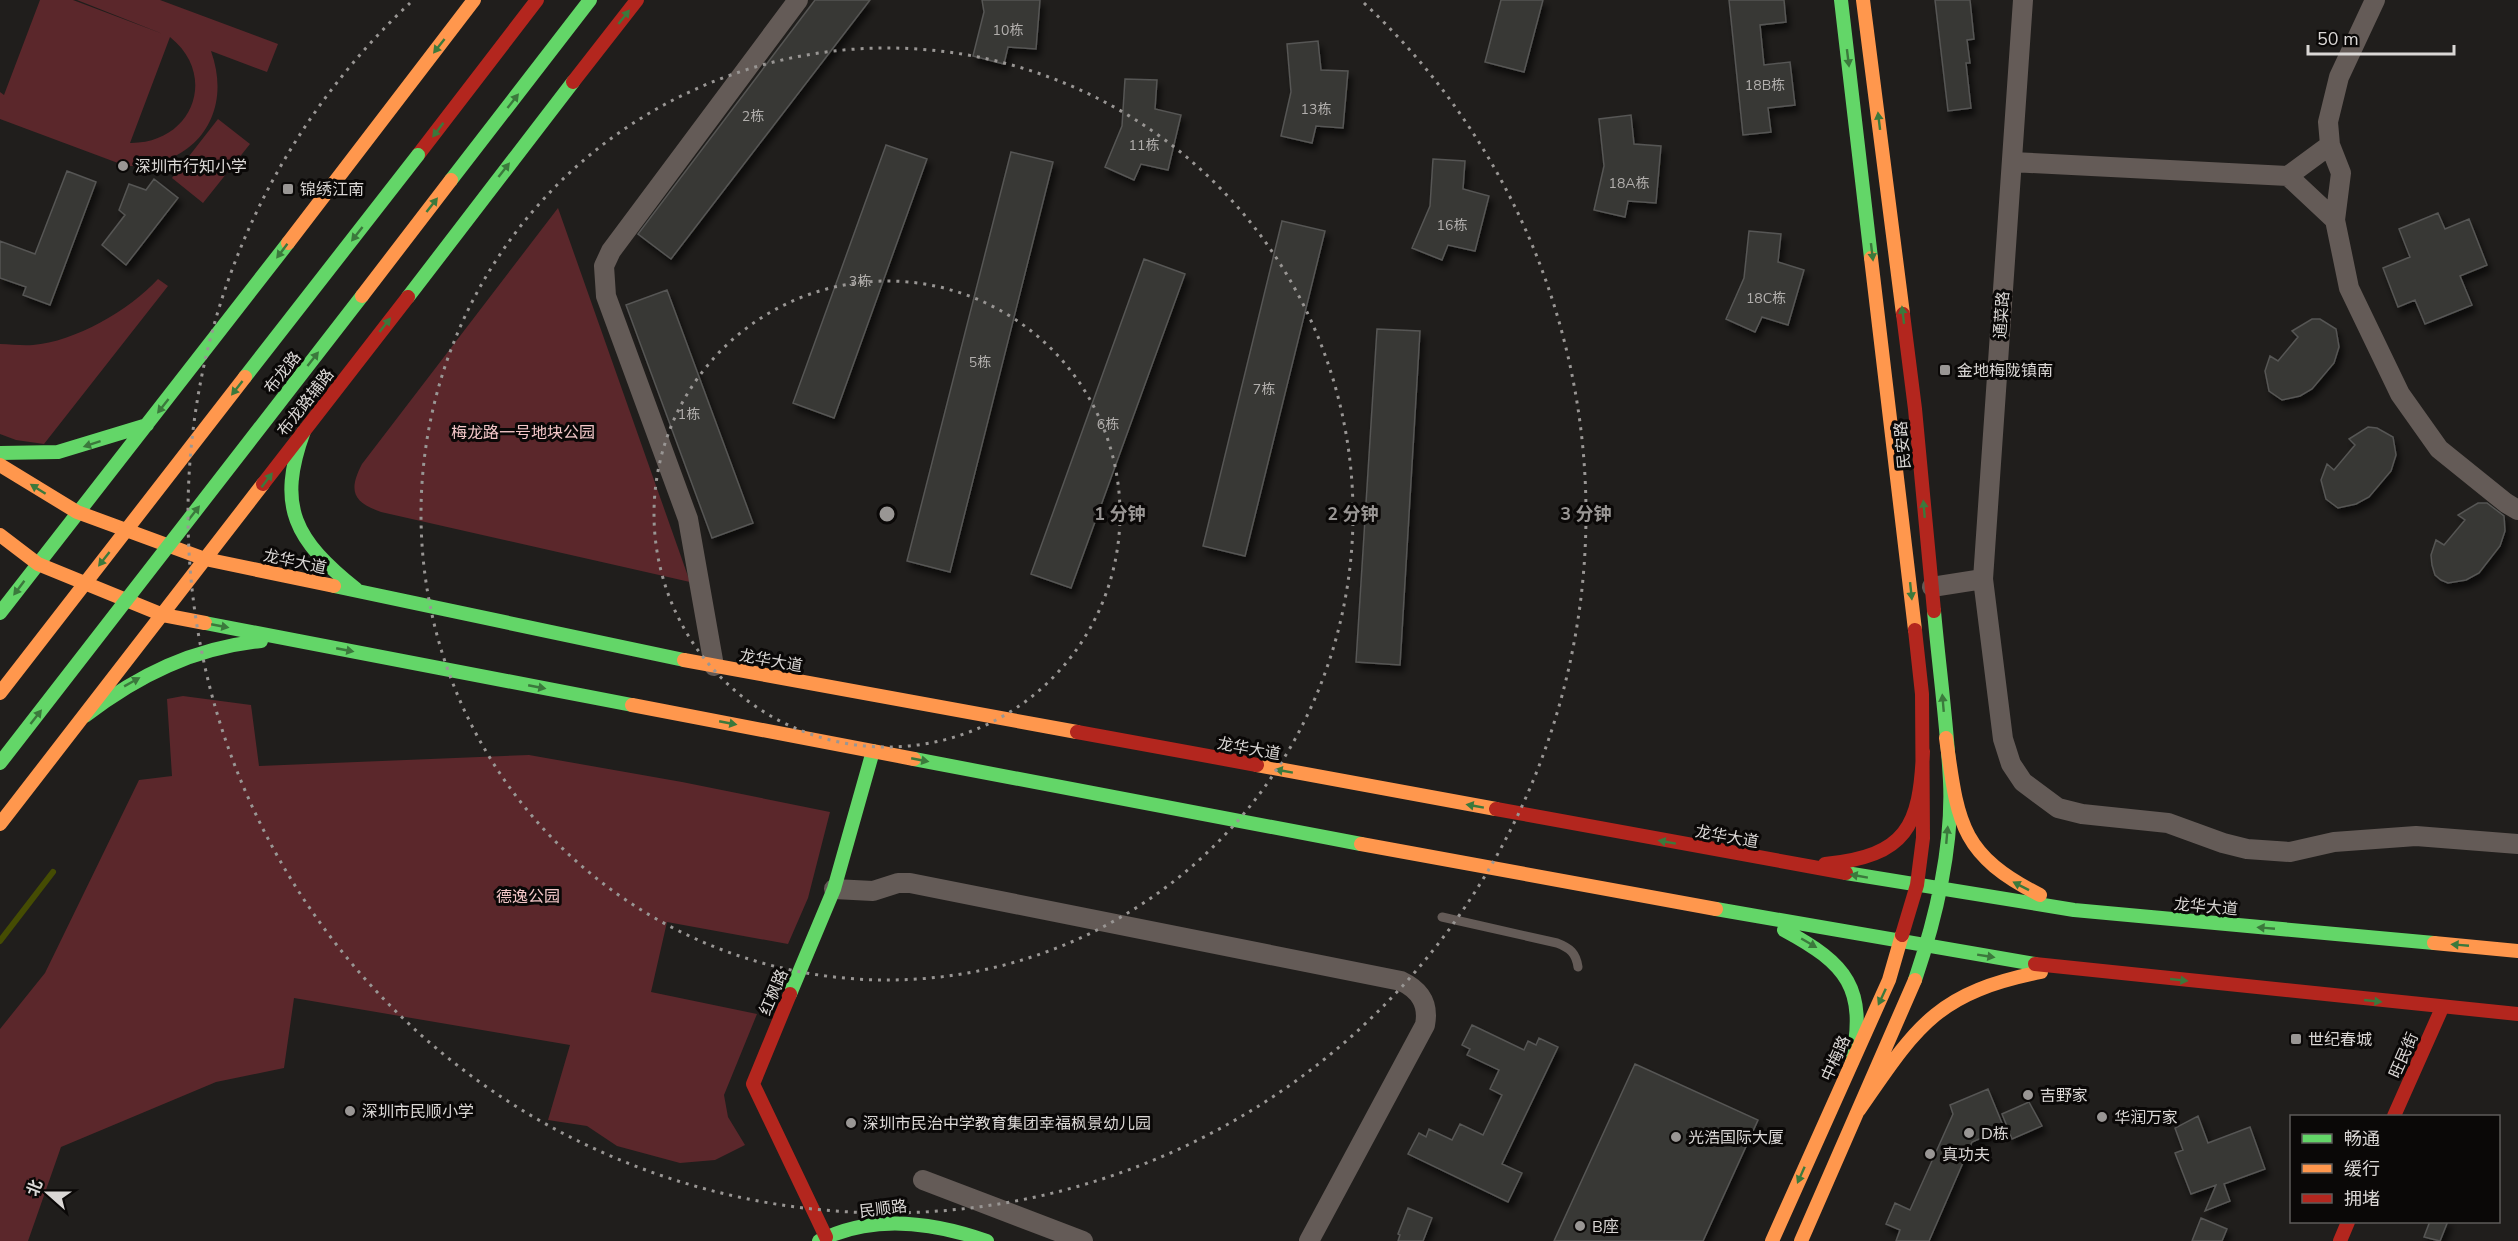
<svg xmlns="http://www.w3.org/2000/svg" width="2518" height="1241" viewBox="0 0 2518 1241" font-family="'Nunito Sans','Noto Sans SC',sans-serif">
<defs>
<filter id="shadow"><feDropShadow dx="3.5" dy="6" stdDeviation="3" flood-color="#0009"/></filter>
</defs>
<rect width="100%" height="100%" fill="#201e1c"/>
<!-- green -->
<path fill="#5b272b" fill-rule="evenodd" d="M40 0H73L163 34 77 0H160L278 44 267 72 211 51C234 115 194 168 126 166L0 119V92L4 95ZM170 37C219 76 192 144 130 143Z
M218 119 250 144 203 203 172 178Z
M558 208 690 582 381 512C353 502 348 491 362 464Z
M158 279 168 286 44 444 16 440 0 434V344C11 344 22 346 33 345 74 342 130 310 158 279Z
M183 696 251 705 259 766 529 755 682 782 830 812 808 898 788 944 667 922 651 992 757 1014 724 1095 728 1117 745 1145 715 1160 680 1163 617 1146 587 1126 548 1120 570 1045 294 998 284 1068 216 1082 61 1147 28 1241H0V1029L45 973 139 780 172 776 167 699Z"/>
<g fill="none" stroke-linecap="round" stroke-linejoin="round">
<!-- stream -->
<path stroke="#454c03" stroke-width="6" d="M0 941 53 872"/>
</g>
<!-- building -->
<path fill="#383735" stroke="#565654" stroke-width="1.5" filter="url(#shadow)" d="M815 0H870L671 259 638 234Z
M982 0H1040L1036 49 1008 47 1004 64 973 56 984 12Z
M1501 0H1543L1524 72 1485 62Z
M1729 0H1784L1786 22 1760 25 1764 65 1790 62 1795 105 1768 108 1771 132 1743 135Z
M1935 0H1970L1974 39 1967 40 1970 63H1966L1971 108 1948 111Z
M1318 41 1321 70 1348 71 1343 128 1316 126 1312 143 1281 136 1291 92 1287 44Z
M1125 79 1157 80 1155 109 1181 115 1168 170 1141 164 1134 180 1105 167 1122 126Z
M1631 115 1634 144 1661 146 1656 203 1628 201 1625 217 1594 210 1604 166 1599 119Z
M886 145 927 159 834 418 793 403Z
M1011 152 1053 162 950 572 907 561Z
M1433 159 1465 161 1463 189 1489 196 1475 251 1448 245 1442 260 1412 248 1430 206Z
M67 171 96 182 50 305 23 295 26 287 0 278V241L35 254Z
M154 179 178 198 126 265 102 245 125 215 119 210 129 184 146 190Z
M2438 213 2445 229 2469 219 2487 265 2460 276 2472 305 2425 324 2415 300 2398 307 2383 268 2410 257 2399 229Z
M1282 221 1325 231 1245 556 1203 546Z
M1749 231 1781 234 1778 262 1804 270 1788 325 1762 317 1755 332 1726 319 1744 278Z
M1144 259 1185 274 1071 588 1031 574Z
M667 290 753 523 712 538 626 305Z
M2312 319H2320L2336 329 2339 347 2334 363 2312 389 2300 396 2282 400 2269 391 2265 371 2270 356 2278 361 2298 337 2292 331Z
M1377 329 1420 331 1400 665 1356 662Z
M2368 427 2377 428 2393 437 2396 455 2391 471 2369 497 2356 504 2338 508 2326 499 2321 480 2327 464 2334 470 2355 445 2349 439Z
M2478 503H2487L2504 516 2505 531 2500 546 2479 573 2466 580 2448 583 2441 580 2435 575 2432 565 2431 555 2436 540 2444 545 2465 520 2458 515Z
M1472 1025 1524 1050 1528 1041 1536 1045 1539 1038 1558 1047 1502 1164 1522 1173 1508 1202 1408 1154 1419 1133 1426 1137 1429 1129 1452 1140 1460 1124 1483 1135 1502 1095 1490 1089 1499 1070 1467 1055 1470 1049 1462 1045Z
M1635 1064 1758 1120 1703 1241H1554Z
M1988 1089 2004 1128 1972 1142 1929 1241H1896L1900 1230 1886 1224 1895 1203 1910 1210 1953 1114 1950 1105Z
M2029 1102 2042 1126 2012 1139 2002 1114Z
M2198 1116 2208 1143 2250 1127 2265 1169 2224 1184 2230 1201 2205 1211 2216 1185 2191 1194 2175 1153 2183 1150 2175 1128Z
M1408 1208 1432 1218 1423 1241H1398L1400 1235 1398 1234Z
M2201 1218 2227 1229 2222 1241H2192Z
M2430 1221H2448L2440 1241 2424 1237Z"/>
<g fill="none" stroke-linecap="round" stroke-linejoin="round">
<!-- lane -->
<path stroke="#645b57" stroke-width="9" d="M1442 917 1557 943C1570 948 1576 953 1578 967"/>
<!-- street -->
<path stroke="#645b57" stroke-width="20" d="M2375 0 2339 77 2328 122 2330 145 2341 173 2335 220 2349 288 2400 394 2439 449 2506 503 2518 510
M2012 162 2288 176 2330 145
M2288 176 2335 220
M1983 579 2003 739 2011 764 2023 782 2058 808 2082 814 2168 823 2223 843 2247 849 2290 852 2334 842 2416 836 2518 844
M1932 587 1983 579 2023 0
M714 666 688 519 606 296 604 266 611 251 798 0
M834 889 873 891 898 883H910L1401 981C1420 990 1429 1004 1425 1025L1309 1241
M923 1180 1083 1241"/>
<!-- fast -->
<path stroke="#63d668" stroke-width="14" d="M1841 0 1871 258
M451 180 590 0
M408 297 573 82
M304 431C276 507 295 540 356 589
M0 453 58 452 147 425
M334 586 684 660
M0 613 288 243
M205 623 632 705
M85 716C138 675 194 648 261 641
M914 759 1361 844
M1846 873 2074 910 2434 943
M1716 909 2035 964
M1784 930C1847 964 1867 988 1852 1061
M1915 980C1936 918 1953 846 1950 781 1947 724 1939 667 1934 611
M790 994 834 889 873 751
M819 1241C873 1213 933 1222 987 1241"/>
<!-- slow -->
<path stroke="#ff974d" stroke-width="14" d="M1863 0 1903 314
M288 243 474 0
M1871 258 1915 630
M0 465 77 512 205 559 334 586
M0 535 38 564 163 615 205 623
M684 660 1077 732
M632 705 914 759
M1946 738C1958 822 1959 854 2040 895
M1257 765 1496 809
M0 824 263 484
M1361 844 1716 909
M2434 943 2518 951
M1859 1110C1917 1026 1936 993 2041 972
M1772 1241 1889 980 1902 935
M1801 1241 1915 980"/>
<!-- jam -->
<path stroke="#b3261e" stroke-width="14" d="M573 82 637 0
M418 155 537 0
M1903 314 1915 409 1934 611
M263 484 408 297
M1077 732 1257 765
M1496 809 1846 873
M1825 864C1907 856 1920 826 1923 751
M1902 935 1917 885 1923 838 1922 694 1915 630
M2035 964 2518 1014
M790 994 753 1084 826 1237
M2394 1116 2442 1008
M2340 1241 2348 1222"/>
<!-- fast-bridge -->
<path stroke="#63d668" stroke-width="14" d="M245 377 418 155
M0 763 362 296"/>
<!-- slow-bridge -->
<path stroke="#ff974d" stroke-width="14" d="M362 296 451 180
M0 693 245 377"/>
</g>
<!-- one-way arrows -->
<defs><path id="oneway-solid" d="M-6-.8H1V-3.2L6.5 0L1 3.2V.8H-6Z" transform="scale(1.5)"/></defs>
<g fill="#3b793c">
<use href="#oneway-solid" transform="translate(624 17) rotate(-52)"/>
<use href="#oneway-solid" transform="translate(439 46) rotate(128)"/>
<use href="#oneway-solid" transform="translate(1848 58) rotate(83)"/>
<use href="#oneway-solid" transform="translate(513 101) rotate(-52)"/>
<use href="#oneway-solid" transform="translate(1879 121) rotate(-97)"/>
<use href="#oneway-solid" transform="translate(438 130) rotate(127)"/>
<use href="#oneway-solid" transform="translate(504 170) rotate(-52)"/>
<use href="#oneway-solid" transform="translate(432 205) rotate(-52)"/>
<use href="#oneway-solid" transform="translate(357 234) rotate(128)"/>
<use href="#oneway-solid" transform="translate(282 251) rotate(127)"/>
<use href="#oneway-solid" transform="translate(1872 252) rotate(83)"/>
<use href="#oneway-solid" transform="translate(1903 315) rotate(-97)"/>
<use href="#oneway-solid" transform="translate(385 325) rotate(-52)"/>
<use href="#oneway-solid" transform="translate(313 359) rotate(-52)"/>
<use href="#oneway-solid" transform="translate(237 388) rotate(128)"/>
<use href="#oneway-solid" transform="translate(163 406) rotate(128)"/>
<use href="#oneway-solid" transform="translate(92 444) rotate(162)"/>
<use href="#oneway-solid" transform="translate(267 480) rotate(-53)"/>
<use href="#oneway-solid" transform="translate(38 489) rotate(-148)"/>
<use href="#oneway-solid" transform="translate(1924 509) rotate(-95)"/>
<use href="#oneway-solid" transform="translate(194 513) rotate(-52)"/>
<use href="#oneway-solid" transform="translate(104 559) rotate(128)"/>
<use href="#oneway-solid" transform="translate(19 588) rotate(127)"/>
<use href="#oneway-solid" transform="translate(1911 591) rotate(84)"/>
<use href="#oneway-solid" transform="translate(220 626) rotate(11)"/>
<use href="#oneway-solid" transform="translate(345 650) rotate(11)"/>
<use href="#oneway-solid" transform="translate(132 682) rotate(-29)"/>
<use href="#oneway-solid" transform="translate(537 687) rotate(11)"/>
<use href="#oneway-solid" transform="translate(1943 703) rotate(-95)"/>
<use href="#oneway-solid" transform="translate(36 717) rotate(-52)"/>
<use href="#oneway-solid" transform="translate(728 723) rotate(11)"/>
<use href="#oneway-solid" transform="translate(920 760) rotate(11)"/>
<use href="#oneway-solid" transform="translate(1284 771) rotate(-170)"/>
<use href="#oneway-solid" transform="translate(1475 806) rotate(-170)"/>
<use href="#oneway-solid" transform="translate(1947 835) rotate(-85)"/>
<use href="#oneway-solid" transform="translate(1667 842) rotate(-170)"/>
<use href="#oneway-solid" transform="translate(1859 876) rotate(-170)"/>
<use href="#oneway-solid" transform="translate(2021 886) rotate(-153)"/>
<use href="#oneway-solid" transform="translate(2266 928) rotate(-175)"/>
<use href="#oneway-solid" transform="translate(1809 943) rotate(30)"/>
<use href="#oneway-solid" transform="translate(2460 945) rotate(-175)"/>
<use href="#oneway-solid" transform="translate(1986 956) rotate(9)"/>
<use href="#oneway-solid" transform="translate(2179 980) rotate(6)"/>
<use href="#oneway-solid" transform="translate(1882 997) rotate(115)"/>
<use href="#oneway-solid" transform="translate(2373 1001) rotate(6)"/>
<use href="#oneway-solid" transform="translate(1801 1175) rotate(114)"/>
</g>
<!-- distance rings -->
<g fill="none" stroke="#999694" stroke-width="3" stroke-dasharray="3 6">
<circle cx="887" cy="514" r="233"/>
<circle cx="887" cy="514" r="466"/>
<path d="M1364 3A699 699 0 1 1 410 3"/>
</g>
<!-- markers -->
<g fill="#999694" stroke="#0a0807" stroke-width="2">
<circle cx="123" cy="166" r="6"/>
<rect x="282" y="183" width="12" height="12" rx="3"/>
<rect x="1939" y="364" width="12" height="12" rx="3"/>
<rect x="2290" y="1033" width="12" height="12" rx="3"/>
<circle cx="2028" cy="1095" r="6"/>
<circle cx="350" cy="1111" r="6"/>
<circle cx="2102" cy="1117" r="6"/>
<circle cx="851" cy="1123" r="6"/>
<circle cx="1969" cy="1133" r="6"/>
<circle cx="1676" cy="1137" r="6"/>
<circle cx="1930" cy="1154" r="6"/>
<circle cx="1580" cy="1226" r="6"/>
</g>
<g text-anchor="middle" stroke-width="6" stroke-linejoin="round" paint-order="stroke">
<!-- number labels -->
<g font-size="14" fill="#b2afad">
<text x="1008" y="35">10栋</text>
<text x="1765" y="90">18B栋</text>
<text x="1316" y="114">13栋</text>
<text x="753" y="121">2栋</text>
<text x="1144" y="150">11栋</text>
<text x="1629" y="188">18A栋</text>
<text x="1452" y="230">16栋</text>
<text x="860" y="286">3栋</text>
<text x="1766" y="303">18C栋</text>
<text x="980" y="367">5栋</text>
<text x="1264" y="394">7栋</text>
<text x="689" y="419">1栋</text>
<text x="1108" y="429">6栋</text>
</g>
<!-- poi labels -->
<g font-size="16" fill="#dad7d5" stroke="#0a0807" text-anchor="start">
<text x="135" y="172">深圳市行知小学</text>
<text x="300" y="195">锦绣江南</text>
<text x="1957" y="376">金地梅陇镇南</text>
<text x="2308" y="1045">世纪春城</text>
<text x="2040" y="1101">吉野家</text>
<text x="362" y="1117">深圳市民顺小学</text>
<text x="2114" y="1123">华润万家</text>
<text x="863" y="1129">深圳市民治中学教育集团幸福枫景幼儿园</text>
<text x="1981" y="1139">D栋</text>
<text x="1688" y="1143">光浩国际大厦</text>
<text x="1942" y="1160">真功夫</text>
<text x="1592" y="1232">B座</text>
</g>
<!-- street labels -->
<g font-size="16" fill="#dad7d5" stroke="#0a0807">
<text transform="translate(2001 315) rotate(-86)" y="6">通菜路</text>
<text transform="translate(282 372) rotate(-52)" y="6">布龙路</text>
<text transform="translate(305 402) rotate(-52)" y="6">布龙路辅路</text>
<text transform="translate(1902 445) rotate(-95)" y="6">民安路</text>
<text transform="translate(295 561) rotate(12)" y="6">龙华大道</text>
<text transform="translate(771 660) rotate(10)" y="6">龙华大道</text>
<text transform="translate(1249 748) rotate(10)" y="6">龙华大道</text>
<text transform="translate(1727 836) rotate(10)" y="6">龙华大道</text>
<text transform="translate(2206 906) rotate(5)" y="6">龙华大道</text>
<text transform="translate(773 992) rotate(-67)" y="6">红枫路</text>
<text transform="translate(2403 1055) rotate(-66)" y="6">旺民街</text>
<text transform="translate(1835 1058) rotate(-66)" y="6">中梅路</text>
<text transform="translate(883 1208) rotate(-7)" y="6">民顺路</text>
</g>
<!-- park labels -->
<g font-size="16" fill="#f3c7c8" stroke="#0a0807">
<text x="523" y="438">梅龙路一号地块公园</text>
<text x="528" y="902">德逸公园</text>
</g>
</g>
<circle cx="887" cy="514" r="9" fill="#999694" stroke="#0a0807" stroke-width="3"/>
<g font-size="18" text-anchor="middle" font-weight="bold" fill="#999694" stroke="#0a0807" stroke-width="6" stroke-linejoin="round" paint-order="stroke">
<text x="1120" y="520">1 分钟</text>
<text x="1353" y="520">2 分钟</text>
<text x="1586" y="520">3 分钟</text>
</g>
<!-- legend -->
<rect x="2290" y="1115" width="210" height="108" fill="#0a0807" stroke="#5d5b59" stroke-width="1.5"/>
<rect x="2302" y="1134" width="30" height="9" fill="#63d668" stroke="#5d5b59" stroke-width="1.5"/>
<text x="2344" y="1145" font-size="18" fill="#dad7d5">畅通</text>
<rect x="2302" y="1164" width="30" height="9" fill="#ff974d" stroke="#5d5b59" stroke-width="1.5"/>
<text x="2344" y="1175" font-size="18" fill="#dad7d5">缓行</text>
<rect x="2302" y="1194" width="30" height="9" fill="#b3261e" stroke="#5d5b59" stroke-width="1.5"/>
<text x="2344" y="1205" font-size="18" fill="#dad7d5">拥堵</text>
<!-- north arrow -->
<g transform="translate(48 1193) rotate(291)" stroke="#0a0807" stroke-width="4.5" paint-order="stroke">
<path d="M0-4.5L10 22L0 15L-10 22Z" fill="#dad7d5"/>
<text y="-9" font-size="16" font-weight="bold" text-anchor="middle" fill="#dad7d5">北</text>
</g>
<!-- scale -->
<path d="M2308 45v9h146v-9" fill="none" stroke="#dad7d5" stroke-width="3"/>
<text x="2317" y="45" font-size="18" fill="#dad7d5" stroke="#0a0807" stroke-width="4.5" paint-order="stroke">50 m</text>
</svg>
